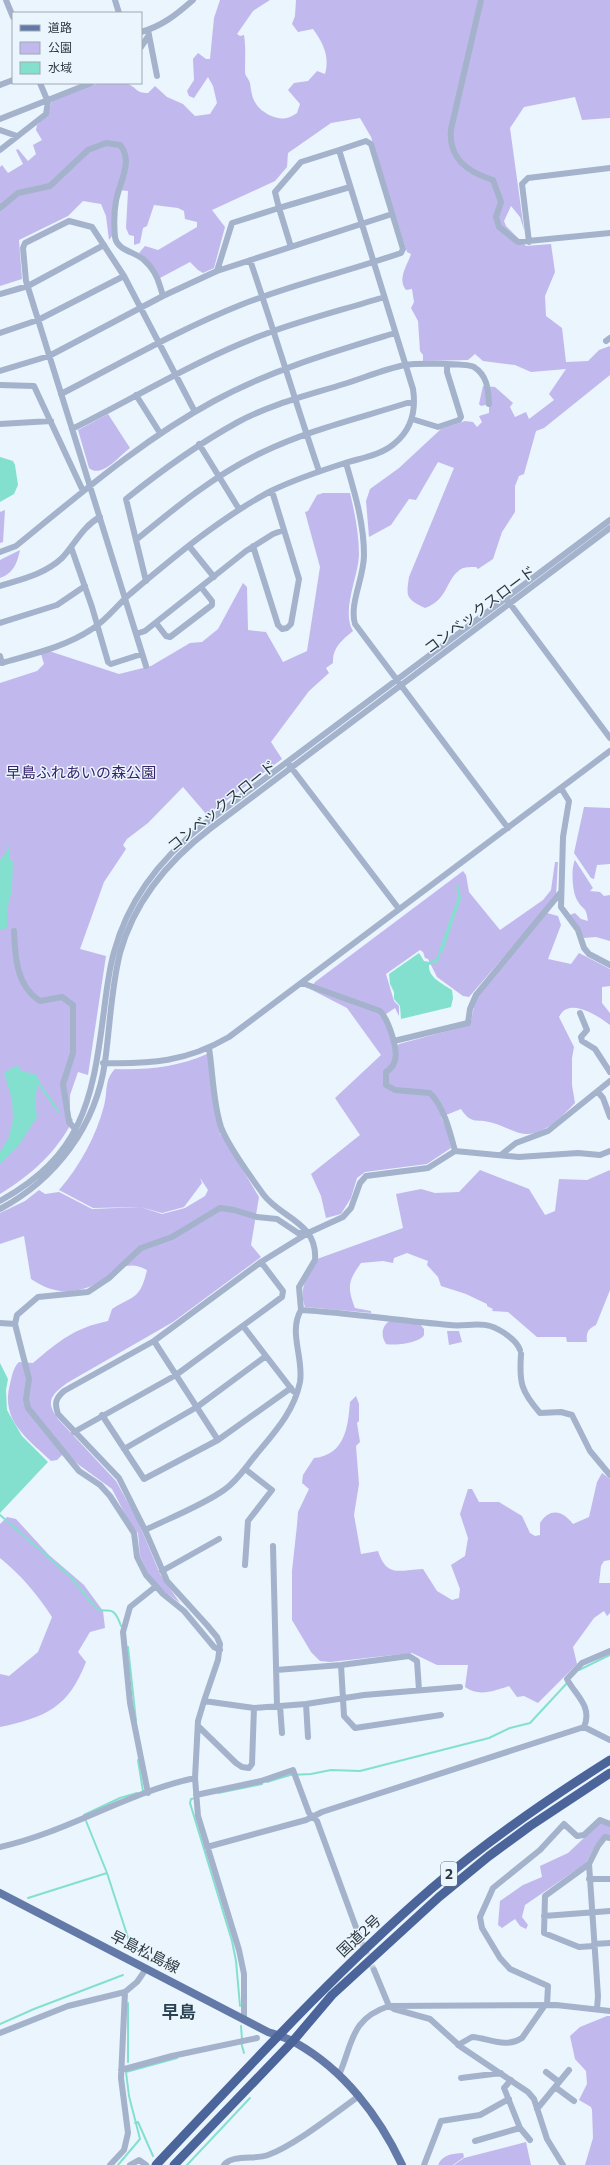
<svg xmlns="http://www.w3.org/2000/svg" width="610" height="2165" viewBox="0 0 610 2165" font-family="Commissioner,'Noto Sans JP',sans-serif">
<rect width="100%" height="100%" fill="#eaf5fd"/>
<!-- green -->
<path fill="#c1b8ed" d="M220 0H270L253 11 237 34 240 36 244 35C246 48 245 59 245 72 245 76 249 79 250 83 252 98 254 107 269 115 280 120 287 120 297 113L300 104 288 90 294 83 308 81 317 71 325 74C330 56 323 43 313 29L298 32 292 24 295 16 296 0H610V118L582 120 575 97 524 107 510 128 524 230 520 217 511 206 504 221 506 226 526 246 551 244 555 272 545 296 546 316 562 328 566 362 588 361 599 350 610 346V375L544 428 536 431 524 474 519 476 515 486V512L502 532 493 559 478 569 476 567C472 567 466 567 463 568 445 577 450 599 425 608 406 599 406 597 409 577L454 468 438 462 416 500 409 499 391 525 369 537 366 501 370 489 399 468 441 429 465 421 473 422 477 427 482 422 479 416 489 413V407L485 405 481 406 479 404 483 386 495 387 513 403 510 407 515 417 526 412 529 419 554 400 549 394 566 369 531 372 515 365 483 361 475 354 468 360 423 361V355L420 351 418 321 411 308 414 302 412 289 406 290C397 279 407 266 411 254L407 252 371 137 360 118 331 123 288 153 287 167 275 181 212 210 225 227 214 268 203 273 198 270 190 262 160 278 154 268 139 253 145 246 158 250 197 227V222L185 219 184 211 178 208 154 205 147 226 143 228 140 243 134 245V236L129 235 126 228 128 191 118 190 112 236 109 240 106 216 101 204 83 201 68 216 19 240 22 279 0 286V167L2 165 8 173 23 164 16 150 18 149 28 161 36 154 33 145 42 140 36 130 37 125 48 115 52 100C73 92 106 76 128 84 137 88 136 93 148 93L155 86 167 97 183 104 195 116 210 114 217 103 213 86 208 77 194 98 189 96 187 91 194 80 193 59 198 53 206 59H210L214 18Z
M108 414 130 448C120 455 102 479 89 468L78 430Z
M323 493H350C355 514 359 534 359 555 358 578 341 611 353 631 342 640 332 648 333 663L326 668 329 673 309 691 271 742 282 759 207 815 183 787 148 823 127 839 123 845 126 849 104 882 80 949 106 956 88 1075 78 1072 70 1095V1116L73 1120C56 1153 31 1175 0 1194V683L37 671 44 664 41 654 49 651 119 674 151 666 190 643 202 642 218 629 243 583 247 587 248 630 266 632 283 662 307 651 320 567 305 512 308 511 317 495Z
M5 510 3 542 0 543V512Z
M20 550C17 563 14 573 0 578V560Z
M584 807 610 808V864L597 865 594 879 591 878 574 853Z
M575 860 593 888 590 891 600 892 604 896 610 895V941L596 937 584 938 570 915 575 913 581 919 588 921C586 905 583 911 577 900 572 891 571 868 575 860Z
M555 862H558L556 896 469 997 463 996 437 977 428 959 425 958 423 952 420 950 386 974 394 1001 399 1006V1016L395 1008 383 1016 394 1049 399 1044 470 1025 476 998 547 913 558 916 561 925 548 959 571 964 579 953 610 969V986L602 987V1003L610 1013V1025C598 1016 569 996 559 1017L574 1047 572 1058V1085L575 1103C563 1115 545 1135 526 1134 515 1133 504 1126 493 1123 478 1118 472 1126 461 1109L441 1117 447 1130 451 1148 427 1164 365 1172 357 1178 351 1198 341 1214 326 1218 321 1196 311 1174 360 1135 335 1098 381 1055 347 1008 310 989 315 982 463 871 466 875 469 892 500 930 543 900 551 890Z
M207 1054 221 1133 219 1135 221 1134 259 1197 251 1245 261 1257 173 1322 67 1383C51 1395 45 1401 58 1419L116 1481 137 1519 160 1574 180 1603 158 1587 150 1577 140 1556 138 1533 129 1522 112 1489 79 1465 69 1456 63 1454 57 1460 51 1461C28 1439 0 1421 10 1384 12 1376 13 1368 19 1362L33 1363C59 1341 74 1328 108 1321L112 1309C134 1295 140 1300 147 1270 120 1255 109 1281 86 1288 65 1295 49 1291 31 1279L24 1236 0 1244V1213L25 1201 39 1190 45 1194 59 1192 92 1209 140 1207 162 1214 185 1208 205 1196 208 1190 200 1178 207 1166 200 1178 202 1183 184 1207 162 1213 140 1207 93 1208 59 1190C80 1166 96 1136 104 1106 108 1091 104 1080 115 1069 148 1070 178 1067 207 1054Z
M480 1170 529 1189 545 1215 555 1211 559 1179 587 1180 610 1170V1290L596 1325C588 1329 586 1332 587 1342H567L566 1337H537L508 1312 492 1311 493 1309 487 1306V1304L466 1294 441 1286 438 1277 427 1265 428 1261 407 1253 394 1258 393 1263 383 1261 361 1263C348 1281 347 1287 355 1308L371 1311V1313L305 1307C298 1288 308 1276 317 1259L403 1228 396 1194 421 1189 435 1193 459 1192Z
M391 1320 419 1323 424 1329V1335C420 1343 394 1346 386 1344 380 1335 382 1325 391 1320Z
M447 1331H459L462 1342 449 1345Z
M356 1396 359 1404V1421L357 1423 360 1442 356 1446 359 1484 354 1515 361 1554 378 1551C387 1578 399 1570 423 1569L437 1591 452 1600 459 1598 460 1589 451 1565 465 1556 468 1538 460 1514 468 1489H472L479 1502H499L522 1516 530 1533 535 1536 540 1535V1523C550 1507 563 1511 573 1524L589 1517 597 1482 602 1473 610 1479V1560L604 1561 601 1566 599 1583H610V1613L607 1616 604 1611 594 1618 573 1647 577 1664 538 1703 524 1696 517 1697 509 1686C494 1691 479 1697 465 1687L468 1665H437L412 1653 330 1662 320 1661 311 1652 292 1620V1571L297 1525 298 1512 309 1489 302 1483 303 1475 314 1458C345 1455 348 1427 350 1402Z
M7 1517 16 1519 49 1555 84 1585 103 1611 105 1628 90 1632 78 1652 86 1662C68 1708 46 1717 0 1727V1674L9 1676 38 1652 52 1617C37 1594 21 1575 0 1558V1524Z
M601 1822 610 1826V1836L596 1844 586 1863 525 1905 522 1917 528 1925 526 1929 520 1926 515 1919 502 1928 498 1925 500 1901 523 1885 542 1877 540 1866 568 1853Z
M607 2016H610V2165H585L593 2138 592 2110 591 2107 579 2100 587 2084 586 2071 575 2059 570 2036 580 2027Z
M526 2142 531 2165H454L464 2158Z
M463 2153 464 2157 453 2165H438C443 2154 452 2154 463 2153Z"/>
<!-- water -->
<path fill="#84e0ce" d="M0 457 13 461 15 465 18 485 14 494 0 502Z
M10 841 9 859 13 862 12 891 7 909V928L0 930V860L7 851Z
M458 884 461 898 443 951H441L438 962 429 965C428 978 444 984 452 990L453 998 451 1007 401 1019 400 1006 394 999V992L390 984 389 974 419 953 424 961 430 962 436 959 458 897 456 885Z
M17 1065 22 1071 37 1075 39 1081 60 1112 58 1113 38 1084 35 1099 37 1117 19 1145 0 1164V1152L9 1137 13 1119 12 1099 4 1073Z
M0 1363 8 1379 6 1390 7 1410 22 1436 48 1462 0 1513Z"/>
<g fill="none" stroke-linecap="round" stroke-linejoin="round">
<!-- stream -->
<path stroke="#84e0ce" stroke-width="2" d="M0 1515 70 1576 95 1607C107 1617 112 1600 121 1626
M128 1647 136 1721
M579 1670 610 1655
M138 1760 143 1791
M267 1782 290 1775 311 1774 331 1770 360 1771 489 1738 510 1728 530 1723 568 1682
M218 1793 262 1784
M196 1798 191 1799 190 1803 232 1941 236 1961 240 2006
M84 1815 120 1798 137 1793
M86 1821 107 1873 133 1953
M28 1898 107 1873
M0 2024 34 2009 123 1975
M241 2026 242 2039
M241 2042 244 2053
M128 2062V2003
M126 2072 177 2058
M135 2123 138 2122 153 2156
M118 2165 140 2139 129 2096 126 2072
M187 2165 250 2098"/>
<!-- minor-tunnel -->
<path stroke="#c4cfd7" stroke-width="6" stroke-dasharray="6 3" stroke-linecap="butt" d="M361 1941 374 1970"/>
<!-- minor -->
<path stroke="#a4b2cc" stroke-width="6" d="M6 0 13 17
M115 0 119 13
M481 0 451 129C448 159 468 172 493 180L501 202 496 217 499 227 518 242 610 233
M148 30 157 76
M141 32C162 26 176 15 193 0
M141 47 149 35
M0 85 13 80
M0 119 91 83
M0 130 17 136
M0 150 46 114 48 102 40 83
M0 208 18 193 50 186 88 150 106 143 120 145C134 161 119 183 116 201 114 212 114 226 115 237 117 251 137 252 145 261 156 271 159 282 163 296
M529 242 522 184 528 178 610 168
M291 247 279 208 350 187
M250 260C274 330 295 401 319 471
M0 294 28 286 104 245
M0 333 38 320 124 276
M606 341 610 338
M0 371 49 356 163 296 217 271 392 214
M0 385 34 386 83 491
M61 394C121 363 180 329 243 304 294 284 349 271 401 253L403 249 371 144 366 141 339 150
M136 395 160 433
M412 419 438 427 459 420 461 417 447 372V364
M0 424 51 421
M72 429C137 397 199 358 268 333 306 319 346 309 384 297
M199 444 239 509
M346 463C355 494 364 523 364 555 364 578 349 604 355 624L508 828
M136 540C176 507 216 474 263 452 308 430 360 418 407 403H414
M189 546 214 577
M253 546 278 625 282 629 287 628 291 624 299 579 272 491
M71 547 92 607 108 662 111 664 142 654
M0 552 16 546C80 494 142 440 214 401 271 370 333 352 395 333
M146 581 126 499C162 470 198 444 238 422 271 404 309 395 344 384 364 378 384 369 405 365 415 363 466 363 474 367 488 376 488 390 489 404
M0 586C22 579 45 574 62 558 75 544 83 526 100 517
M508 601 610 738
M0 623 57 605 85 586
M156 623 166 636 170 637 212 605V601L201 587
M136 634 145 631 246 551 273 534 284 530
M0 656 2 663C33 654 65 647 92 629 107 620 117 605 130 594 174 557 220 518 271 491 295 479 320 471 345 463 361 458 382 455 395 443 412 429 416 409 413 389L339 150 301 162 275 192 279 208 232 223 217 271
M146 666 26 281 23 248 25 243 69 221 92 227 124 276 195 412
M290 766 399 909
M561 788 569 801 563 837 561 907 578 930 584 948 589 954 610 965
M14 931C15 956 16 986 40 1001L62 997 73 1005V1053L63 1084 69 1122 75 1129
M302 983 380 1011C388 1019 400 1052 394 1063 393 1066 389 1070 386 1072V1085L395 1090 430 1093C444 1107 450 1132 455 1151
M580 1013 587 1030 581 1037 582 1041 595 1049 610 1072
M394 1041 468 1023 470 1009 476 995 561 892
M209 1048C213 1074 213 1103 221 1127 228 1146 250 1176 263 1194 280 1218 318 1222 315 1260L299 1287 301 1310
M103 1063C151 1064 186 1062 229 1037L610 751
M598 1092 603 1098 610 1117
M502 1154 516 1143 548 1131 610 1081
M0 1201C81 1156 92 1103 103 1018 106 996 108 973 114 952 128 900 161 858 203 825L610 520
M0 1209C56 1179 96 1126 105 1062 110 1026 111 989 120 953 134 902 169 860 211 828L610 528
M0 1323 15 1324
M243 1326 293 1391
M154 1341 218 1440
M521 1354C519 1383 521 1391 540 1413L561 1412 572 1415 590 1451 610 1475
M102 1415 144 1479 218 1440 291 1388
M74 1432 176 1375 282 1297 283 1291 261 1262
M124 1449 197 1407 266 1356
M145 1530C170 1518 203 1505 224 1490 237 1481 245 1468 255 1456 274 1433 294 1412 300 1382 304 1358 288 1332 301 1310 351 1313 400 1321 450 1325 463 1327 477 1322 490 1326 500 1329 517 1340 520 1350
M273 1546 277 1706
M245 1565 248 1521 272 1490 245 1469
M162 1571 219 1539
M220 1650 214 1647 184 1611 163 1594 146 1575 137 1557 134 1533 110 1496 100 1485 79 1471 28 1408 26 1399 29 1379 15 1324 17 1315 38 1297 88 1292 109 1278 141 1248 172 1237 220 1208 234 1210 257 1217 277 1219 298 1233H308
M341 1665 344 1716 355 1728 441 1715
M276 1670 341 1665 409 1656 417 1661 419 1690
M204 1701 254 1708 306 1704 364 1695 460 1687
M306 1704 308 1737
M280 1706 282 1733
M198 1726 236 1763 242 1767 249 1768 252 1764 254 1708
M584 1727C593 1706 575 1695 567 1679L582 1663 610 1651
M148 1793 130 1703 123 1632 130 1607 155 1587
M196 1795 261 1781 293 1770 309 1813 317 1821 361 1941
M0 1847C68 1832 128 1792 195 1778
M207 1847 306 1820 322 1812 584 1727 610 1740
M589 1864 598 1996 597 2009
M589 1879H610
M544 1916 610 1911
M594 1944 610 1943
M594 1946 579 1947 544 1933 545 1896 589 1864 598 1846 605 1837 610 1838
M374 1970 389 2006 394 2009 430 2019 461 2047 528 2092 534 2099 547 2139 563 2165
M547 2005 548 1986 510 1969 500 1958 482 1928 480 1917 493 1888 540 1850 564 1824 577 1836 584 1835 600 1820 610 1824
M244 2019V1974L239 1950 198 1816 195 1778 198 1721 204 1701 218 1660 220 1644 217 1637 207 1625 167 1581 145 1530 119 1478 58 1414C54 1403 56 1398 64 1391L154 1341 261 1262 308 1233 343 1217 351 1208 360 1183 366 1176 428 1168 455 1151 519 1157 578 1153 600 1155 610 1151
M0 2033 68 2006 125 1992 137 1982 146 1969
M458 2045 472 2037C489 2038 505 2049 522 2038L545 2005
M121 2070 172 2056 257 2038
M546 2072 559 2082
M339 2075C353 2043 350 2019 389 2006L556 2005 610 2011
M461 2078 501 2073
M555 2087 574 2101
M537 2109 569 2070
M520 2128 530 2140
M475 2141 520 2128 504 2088 511 2080
M110 2165 124 2150 128 2133 121 2078 125 1992
M130 2165 139 2160 146 2165
M224 2165C232 2154 256 2160 268 2155 295 2145 334 2114 359 2096
M424 2165 441 2121 480 2115 509 2099"/>
<!-- major -->
<path stroke="#637aa9" stroke-width="8" d="M0 1893 268 2032C277 2035 288 2038 296 2043 344 2070 379 2116 402 2165"/>
<!-- highway -->
<path stroke="#4b659b" stroke-width="9" d="M156 2165C245 2071 333 1974 431 1889 487 1841 548 1799 610 1760
M174 2165 293 2041 332 1995 439 1897 489 1856 530 1826 610 1773"/>
</g>
<g text-anchor="middle" stroke-width="3" stroke-linejoin="round" paint-order="stroke">
<!-- shield labels -->
<rect fill="#eaf5fd" stroke="#657078" stroke-width="1" x="441" y="1862" width="16" height="24" rx="3"/>
<g font-size="14" font-weight="bold" fill="#2c373f">
<text x="449" y="1879">2</text>
</g>
<!-- street labels -->
<g font-size="15" fill="#2c373f" stroke="#eaf5fd">
<text transform="translate(480 610) rotate(-37)" y="5">コンベックスロード</text>
<text transform="translate(222 806) rotate(-39)" y="5">コンベックスロード</text>
<text transform="translate(359 1936) rotate(-43)" y="5">国道2号</text>
<text transform="translate(145 1952) rotate(27)" y="5">早島松島線</text>
</g>
<!-- park labels -->
<g font-size="15" fill="#38226c" stroke="#eaf5fd">
<text x="81" y="778">早島ふれあいの森公園</text>
</g>
<!-- quarter labels -->
<g font-size="17" font-weight="bold" fill="#2a4251" stroke="#eaf5fd">
<text x="179" y="2018">早島</text>
</g>
</g>
<!-- legend -->
<rect x="12" y="12" width="130" height="72" fill="#eaf5fd" stroke="#9ea9b1"/>
<rect x="20" y="25" width="20" height="6" fill="#637aa9" stroke="#9ea9b1"/>
<text x="48" y="32" font-size="12" fill="#2c373f">道路</text>
<rect x="20" y="42" width="20" height="12" fill="#c1b8ed" stroke="#9ea9b1"/>
<text x="48" y="52" font-size="12" fill="#2c373f">公園</text>
<rect x="20" y="62" width="20" height="12" fill="#84e0ce" stroke="#9ea9b1"/>
<text x="48" y="72" font-size="12" fill="#2c373f">水域</text>
</svg>
